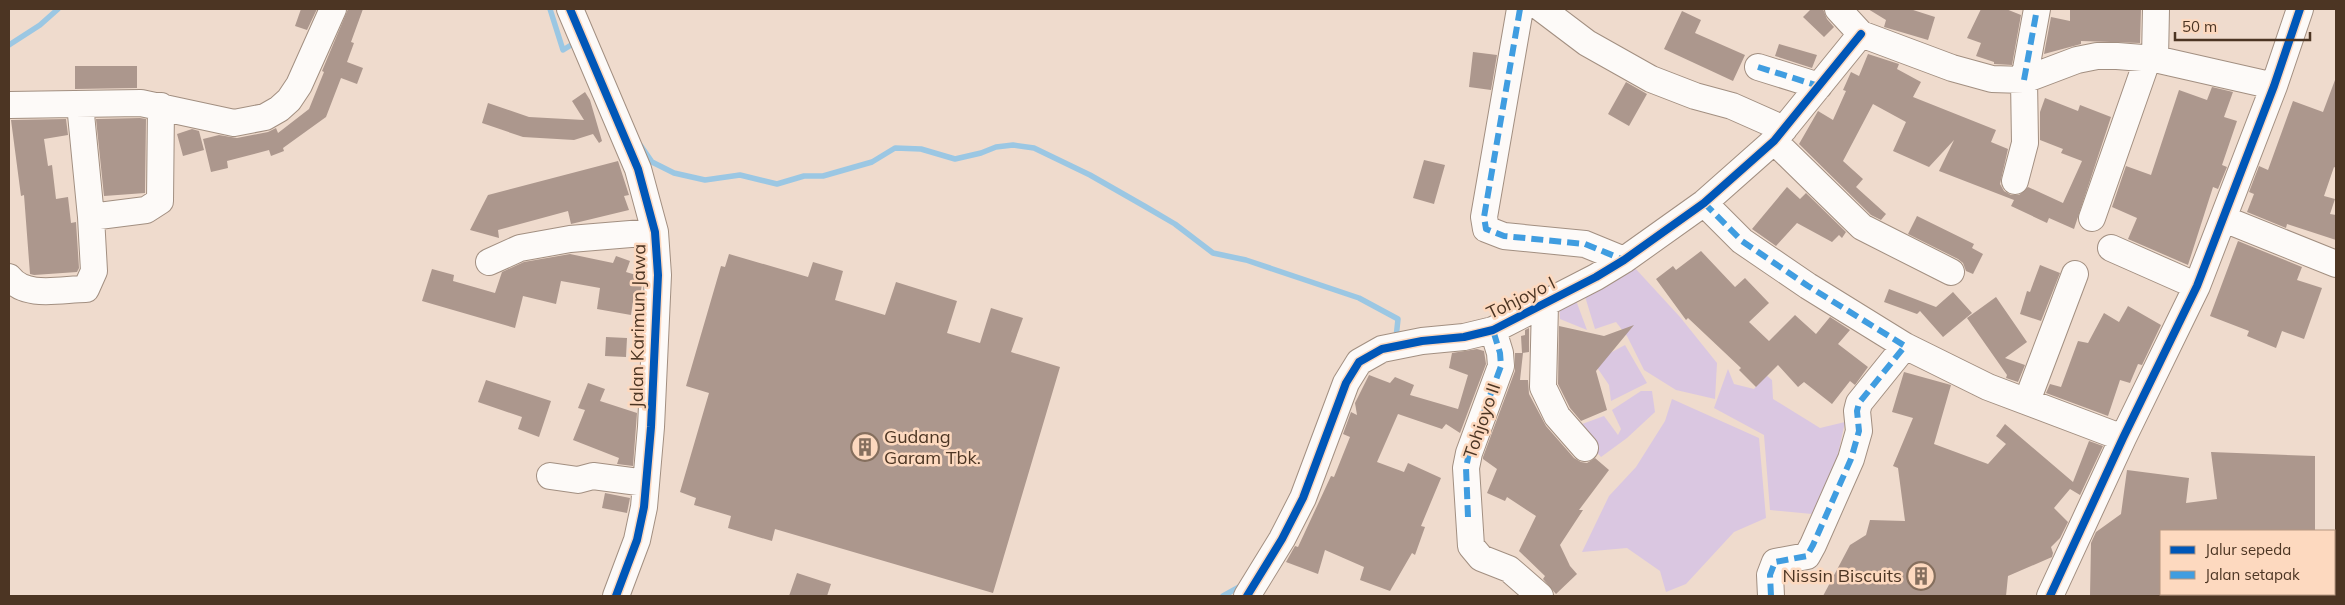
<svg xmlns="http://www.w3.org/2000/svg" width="2345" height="605" viewBox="0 0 2345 605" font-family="Mulish,sans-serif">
<rect width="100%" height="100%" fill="#efdbcd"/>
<!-- green -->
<path fill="#dac7e1" d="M1634 267 1680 317 1717 363 1715 399 1676 390 1644 370 1627 336 1616 322 1595 329 1583 290Z
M1574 295 1587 330 1560 319 1559 301Z
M1625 345 1647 383 1611 401 1609 385 1596 366 1597 360Z
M1728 369 1734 384 1754 389 1766 375 1772 380 1773 399 1820 428 1845 422 1837 459 1812 514 1770 510 1764 435 1714 408Z
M1641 391H1652L1655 412 1627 438 1601 457 1574 427 1604 416 1618 435 1621 429 1612 410Z
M1672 399 1759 438 1766 518 1734 532 1686 584 1666 592 1660 571 1627 548 1582 552 1609 496 1636 467 1665 421Z"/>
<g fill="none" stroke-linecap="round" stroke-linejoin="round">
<!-- stream -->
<path stroke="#9bc7e3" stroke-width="5.5" d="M550 9 563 50 576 42
M9 45 40 25 58 9
M641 146 652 162 674 173 705 180 740 175 777 184 804 176H823L872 162 895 148 921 149 955 159 981 153 996 147 1013 145 1034 148 1090 175 1146 207 1175 224 1213 253 1246 260 1359 298 1398 319 1396 338
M1223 596 1241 586"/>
</g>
<!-- building -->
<path fill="#ac978d" d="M301 9H317L307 30 295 26Z
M348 9H363L351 42 354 43 347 62 363 68 357 84 341 78 326 117 283 148 284 151 271 156 269 150 227 161 228 168 211 172 203 139 219 135 237 138 268 132 276 128 278 133 309 109 324 72 322 71Z
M1811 9H1823L1827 19 1834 27 1824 37 1803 17Z
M1868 9H1910L1935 17 1928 40 1884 27 1886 20Z
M1981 9H2006L2021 15 2012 65 1994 64V62L1976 56 1981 43 1967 38Z
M2070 9H2141L2140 43 2081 41V44L2044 54 2051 17 2070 21Z
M1682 11 1701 20 1695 33 1745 55 1733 81 1664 49Z
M1779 44 1817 55 1812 68 1775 56Z
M1473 52 1497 55 1491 90 1469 87Z
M1868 54 1899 64 1897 69 1921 82 1913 97 1996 130 1991 142 2008 149 2000 184 2004 191 2011 195H2019L2028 187 2063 203 2082 161 2061 153 2063 149 2040 140V112L2045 98 2078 111 2080 105 2111 117 2074 229 2049 218 2047 223 2011 206 2014 200 1939 171 1954 140 1929 167 1893 151 1906 122 1873 104 1843 161 1863 179 1856 187 1886 214 1881 220 1871 215 1799 144 1818 111 1833 120 1846 91 1843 90 1851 72 1859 76Z
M75 66H137V88L75 89Z
M2335 80 2336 168 2334 167 2324 196 2335 199 2330 214 2336 215V240L2287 224 2286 228 2247 212 2254 194 2249 192 2259 166 2268 170 2293 101 2323 112Z
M1626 82 1647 94 1629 126 1608 114Z
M2212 87 2233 92 2224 117 2237 121 2222 165 2227 167 2218 189 2213 187 2188 265 2128 239 2137 218 2112 207 2126 166 2151 175 2179 90 2207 100Z
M585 92 590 100 602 141 599 143 593 134 574 140 523 137 482 123 488 103 529 117 584 120 572 101Z
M140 118 146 119 145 193 104 196 96 119Z
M66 119 68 135 44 139 48 166 52 165 56 199 68 197 71 223 76 222 79 268 77 272 34 275 30 274 24 195 21 196 11 120Z
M192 129 199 131 204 150 183 156 177 134Z
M1424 160 1445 165 1434 204 1413 198Z
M618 161 629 195 624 196 629 210 571 224 568 211 498 230 499 238 470 230 488 195Z
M1787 187 1800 199 1806 193 1846 232 1842 238 1839 235 1832 242 1797 223 1776 246 1752 229Z
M1917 216 1974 244 1972 248 1983 254 1973 274 1966 271 1963 263 1958 259 1908 234Z
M2238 241 2302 267 2297 280 2322 288 2304 339 2282 331 2276 348 2247 336 2249 331 2210 316Z
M1701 251 1735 287 1745 278 1769 303 1749 322 1769 341 1795 315 1816 334 1830 317 1850 330 1838 344 1868 367 1855 385 1850 381 1832 404 1804 382 1798 387 1778 365 1756 387 1739 370 1741 368 1688 318 1686 320 1656 279 1673 266 1676 270Z
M570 254 613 263 616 256 630 261 626 272 643 277 640 297 634 295 631 315 597 309 600 288 561 281 556 304 523 296 515 328 422 301 432 269 454 275 453 281 495 293 502 272 524 262Z
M729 254 808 277 813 262 843 271 835 300 885 315 896 282 957 301 947 333 980 343 991 308 1023 318 1011 352 1060 367 993 593 775 529 772 541 728 528 731 516 694 505 696 498 680 492 709 393 686 386 721 266 725 267Z
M2040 265 2060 273 2041 321 2020 314 2027 291 2030 292Z
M1889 289 1936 307 1953 292 1972 313 1943 337 1920 311 1917 314 1884 302Z
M1996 297 2027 342 2005 358 2025 365 2018 382 2006 378 2007 375 1967 318Z
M2128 306 2161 325 2142 365 2138 364 2130 383 2120 380 2108 416 2046 393 2050 384 2061 387 2078 341 2088 343 2104 313 2119 322Z
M1634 325 1596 371 1607 410 1581 421 1570 408 1558 384 1559 326 1604 336Z
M1529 328V352L1522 353 1521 336 1525 335V330Z
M606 337 627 338 626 357 605 356Z
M1477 349 1484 351 1486 364 1460 433 1446 424 1442 429 1398 414 1377 462 1404 472 1408 463 1441 478 1421 526 1425 527 1415 555 1412 553 1390 591 1360 580 1364 567 1325 550 1318 574 1286 562 1295 546 1298 547 1331 476 1334 477 1350 437 1343 434 1351 412 1357 415 1355 403 1369 375 1390 383 1395 377 1414 385 1410 395 1458 409 1468 375 1449 368 1452 353Z
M1515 353H1523L1520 380H1528L1529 394 1546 426 1574 458 1581 462 1587 463 1595 458 1609 470 1579 510H1583L1560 545 1570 566 1577 574 1556 594 1543 579 1545 576 1519 551 1536 516 1507 497 1505 501 1487 493 1497 469 1483 459V457L1515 371Z
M1904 372 1951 385 1934 444 1988 464 2006 444 1996 436 2005 424 2073 482 2089 441 2103 446 2080 495 2070 489 2054 508 2068 522 2060 538 2051 547 2053 553 2052 557 2008 576 2006 596H1823L1850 545 1866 535 1870 520 1905 521 1898 468 1893 466 1913 418 1892 412Z
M486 380 551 401 539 437 518 429 522 417 478 402Z
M588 383 605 389 600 401 637 413 633 466 617 464 619 458 573 440 585 410 578 408Z
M2211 452 2315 456V531H2161V596H2090L2091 543 2096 532 2121 514 2127 470 2189 478 2186 503 2217 499Z
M605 493 630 498 627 513 602 508Z
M797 573 831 584 827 596H789Z"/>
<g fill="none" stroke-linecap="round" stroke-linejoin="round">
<defs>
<path id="minor" d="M570 9 638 169 655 232 658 275 651 427 644 507 637 540 616 596
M1520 9 1484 217 1486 229 1504 236 1585 244 1624 260
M1542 9 1587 43 1651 79 1695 96 1732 106 1784 129
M1838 9 1861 34 1952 68 1992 79 2024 80 2077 60 2097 56H2117L2155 59 2274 86
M2155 59 2156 9
M1758 67 1819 86
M9 105 141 103 234 123 265 117 279 109 289 100 299 85 333 9
M1774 141 1862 227 1951 272
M2015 181 2025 143 2024 80 2037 9
M1704 203 1742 241 1808 286 1905 346 1988 387 2123 438
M91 217 146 210 160 201 161 106
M2092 218 2148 58
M2224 219 2336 264
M2111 248 2197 286
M489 262 520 248 570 239 655 232
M9 277C25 299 62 289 86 289L94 271 91 217 80 104
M1545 304 1543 387 1557 416 1585 448
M1493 330 1500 353 1501 366 1469 453 1466 468 1471 546 1481 558 1509 569 1540 596
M2027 401 2075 274
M550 476 578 480 593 476 646 483
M1247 596 1282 539 1303 498 1346 383 1359 362 1382 349 1422 341 1464 337 1493 330 1596 277 1624 260 1704 203 1774 141 1861 34
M1771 596 1770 575 1775 562 1807 556 1813 545 1851 459 1859 431 1857 411 1859 403 1905 346
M2050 596 2123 438 2197 286 2274 86 2300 9"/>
</defs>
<!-- minor casing -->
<use href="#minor" stroke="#a28f81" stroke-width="28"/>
<!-- minor -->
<use href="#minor" stroke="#fdfaf8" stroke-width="26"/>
<!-- quiet -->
<path stroke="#409de0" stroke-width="6" stroke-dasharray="12 6" stroke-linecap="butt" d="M1520 9 1484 217 1486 229 1504 236 1585 244 1624 260
M1758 67 1819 86
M2024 80 2037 9
M1704 203 1742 241 1808 286 1905 346 1859 403 1857 411 1859 431 1851 459 1813 545 1807 556 1775 562 1770 575 1771 596
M1468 517 1466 468 1469 453 1501 366 1500 353 1493 330"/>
<defs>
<path id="cycleway" d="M570 9 638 169 655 232 658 275 651 427 644 507 637 540 616 596
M1247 596 1282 539 1303 498 1346 383 1359 362 1382 349 1422 341 1464 337 1493 330 1596 277 1624 260 1704 203 1774 141 1861 34
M2050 596 2123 438 2197 286 2274 86 2300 9"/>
</defs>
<!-- cycleway casing -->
<use href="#cycleway" stroke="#fdd9bf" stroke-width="11"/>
<!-- cycleway -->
<use href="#cycleway" stroke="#0057b8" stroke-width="8"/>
</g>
<!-- icons -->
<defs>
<symbol id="building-ring" viewBox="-11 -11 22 22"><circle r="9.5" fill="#fdd9bf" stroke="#856f5e" stroke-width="1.5"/><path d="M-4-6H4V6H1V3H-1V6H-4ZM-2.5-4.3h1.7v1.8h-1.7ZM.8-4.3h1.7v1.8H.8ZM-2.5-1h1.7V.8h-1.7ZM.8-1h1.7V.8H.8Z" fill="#856f5e"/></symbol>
</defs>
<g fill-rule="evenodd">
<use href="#building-ring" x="849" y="431" width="32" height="32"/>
<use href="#building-ring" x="1905" y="560" width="32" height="32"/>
</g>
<g text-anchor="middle" stroke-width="5" stroke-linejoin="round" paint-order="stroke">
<!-- street labels -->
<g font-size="18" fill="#4c3523" stroke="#fdd9bf">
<text transform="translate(1521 298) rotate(-26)" y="6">Tohjoyo I</text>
<text transform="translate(638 326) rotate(-89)" y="6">Jalan Karimun Jawa</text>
<text transform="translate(1482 421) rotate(-71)" y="6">Tohjoyo II</text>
</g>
<!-- poi labels -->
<g font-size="18" fill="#4c3523" stroke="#fdd9bf" text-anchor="start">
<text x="884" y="443">Gudang<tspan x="884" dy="21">Garam Tbk.</tspan></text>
<text x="1902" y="582" text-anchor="end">Nissin Biscuits</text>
</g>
</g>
<!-- border -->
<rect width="2345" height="605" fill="none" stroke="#4c3523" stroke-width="20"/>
<!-- legend -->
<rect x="2160" y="530" width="175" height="65" fill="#fdd9bf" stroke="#b69781"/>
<rect x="2170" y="546" width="25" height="8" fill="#0057b8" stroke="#b69781"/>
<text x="2205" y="555" font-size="15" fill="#4c3523">Jalur sepeda</text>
<rect x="2170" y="571" width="25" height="8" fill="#409de0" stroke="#b69781"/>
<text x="2205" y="580" font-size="15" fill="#4c3523">Jalan setapak</text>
<!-- scale -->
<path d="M2175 32v8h135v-8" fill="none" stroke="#4c3523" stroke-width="2.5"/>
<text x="2182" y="32" font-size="15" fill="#4c3523" stroke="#fdd9bf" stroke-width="4" paint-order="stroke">50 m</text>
</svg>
